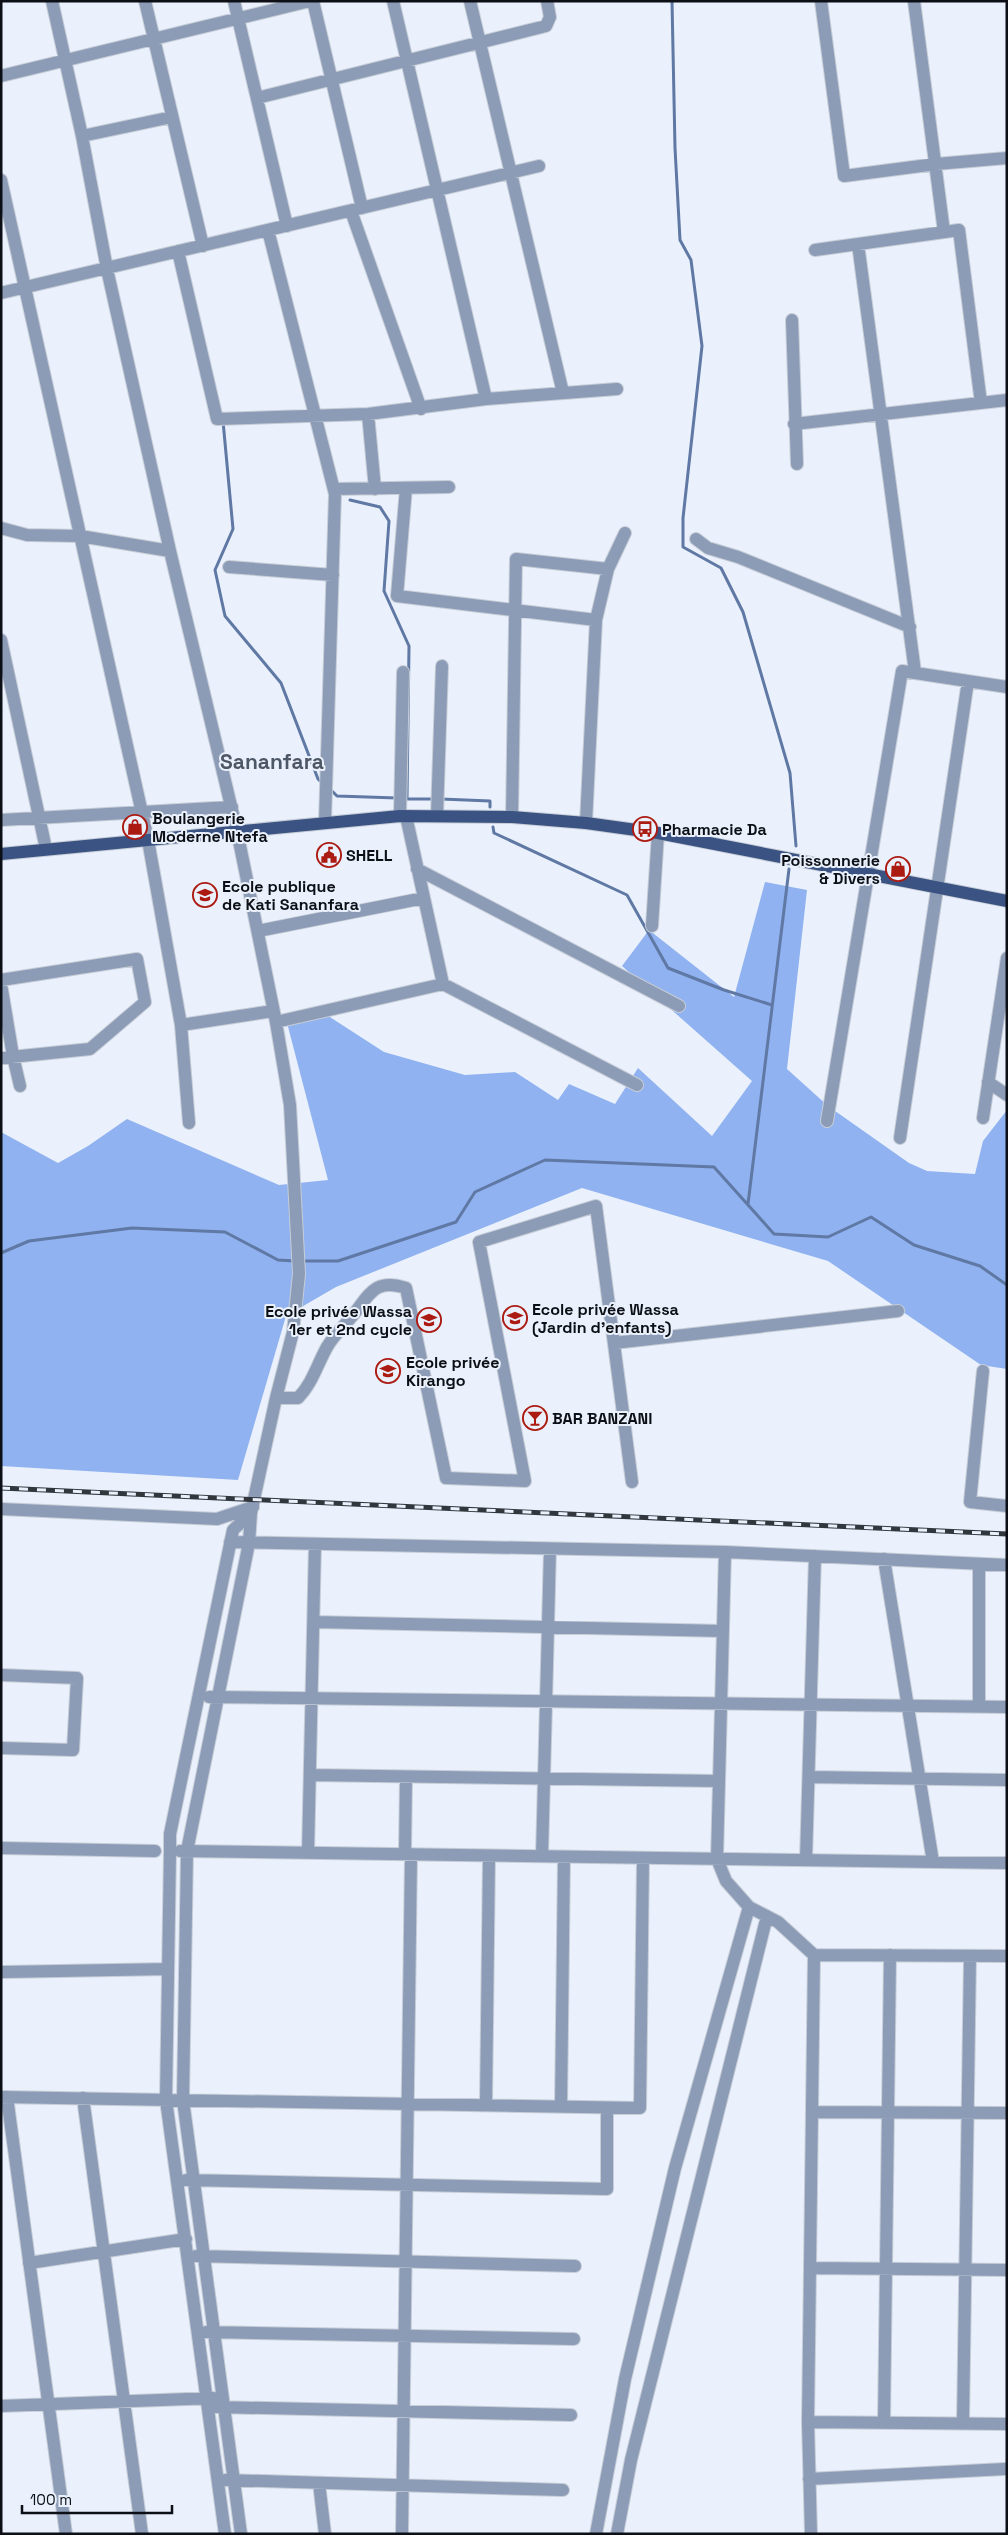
<svg xmlns="http://www.w3.org/2000/svg" width="1008" height="2535" viewBox="0 0 1008 2535" font-family="'Space Grotesk',sans-serif">
<rect width="100%" height="100%" fill="#eaf1fc"/>
<!-- forest -->
<path fill="#90b2f0" d="M765 882 807 890 787 1069 828 1106 909 1163 927 1171 975 1174 983 1141 1007 1110V1369L981 1365 828 1261 582 1188 336 1287 286 1316 238 1480 1 1466V1132L58 1163 88 1146 127 1119 279 1185 328 1180 286 1019 319 1010 384 1052 465 1075 515 1072 558 1100 569 1084 615 1104 638 1068 712 1136 752 1081 622 966 649 930 734 997Z"/>
<g fill="none" stroke-linecap="round" stroke-linejoin="round">
<!-- stream -->
<path stroke="#5f78a4" stroke-width="3" d="M672 1 675 148 680 240 691 260 702 346 683 518V547L721 568 743 612 790 773 796 846
M223 421 233 529 215 570 225 616 281 683 318 779 322 783
M350 500 380 507 389 521 384 591 409 646 407 799
M331 790 337 796 397 798
M403 799H435
M441 799 490 801V807
M493 827 494 833 627 895 668 968 724 990 772 1005
M748 1204 789 869
M1 1253 29 1241 132 1228 225 1232 278 1260 295 1261
M301 1261H338L456 1222 475 1192 545 1160 714 1167 774 1234 828 1237 871 1217 914 1245 980 1266 1007 1285"/>
<defs>
<path id="minor" d="M52 1 82 136 107 269 170 551 237 831 276 1022 290 1105 299 1274 293 1332 276 1398 251 1513 249 1543 187 1851 183 2100 241 2534
M145 1 203 246
M234 1 287 226
M313 1 362 208
M393 1 486 399
M470 1 563 393
M821 1 844 176 936 164 1007 158
M914 1 944 232
M1 76 310 1
M257 98 546 26 550 17 547 1
M82 136 172 117
M1 180 148 840 181 1025 189 1123
M351 211 421 409
M268 230 335 494 325 822
M858 244 915 672
M815 250 959 230 981 403
M178 251 217 419 368 414 486 399 617 389
M1 293 539 166
M792 320 797 464
M368 414 375 489
M794 424 1007 400
M406 488 397 596 596 620
M334 489 449 487
M1 528 27 535 80 536 170 551
M696 539 708 548 738 557 910 627
M229 567 333 575
M1 640 46 849
M400 816 403 672
M406 816 443 984
M437 816 442 666
M512 817 516 559 608 569
M1 820 232 807
M586 823 596 620 608 569 625 533
M417 869 679 1006
M652 926 658 833
M258 931 424 898
M1 980 137 959 145 1002 90 1049 1 1058
M1 984 13 1056 20 1086
M276 1022 443 984 637 1085
M181 1025 273 1011
M988 1082 1007 1095
M983 1118 1007 958
M827 1121 902 671 1007 687
M900 1138 968 681
M614 1343 898 1311
M983 1371 970 1502 1007 1506
M276 1398H298C312 1384 317 1365 327 1347 334 1335 345 1325 354 1314 370 1293 376 1278 406 1288L446 1478 525 1481 479 1242 596 1206 632 1482
M1 1509 217 1519 253 1507
M230 1542 725 1552 1007 1565
M725 1552 717 1859 726 1881 749 1907 778 1922 814 1955 1007 1956
M884 1559 933 1862
M979 1564V1707
M314 1622 723 1631
M1 1675 77 1678 73 1750 1 1748
M209 1697 1007 1707
M310 1775 719 1781
M809 1777 1007 1780
M1 1848 155 1851
M180 1851 1007 1863
M308 1853 315 1544
M405 1854 406 1777
M542 1856 550 1549
M806 1860 815 1556
M3 1972 168 1969
M1 2097 640 2108 643 1858
M7 2097 66 2534
M83 2098 142 2534
M486 2105 489 1856
M561 2107 564 1857
M812 2112 1007 2113
M186 2180 607 2189V2108
M196 2256 575 2266
M29 2263 186 2239
M810 2268 1007 2270
M206 2332 574 2339
M1 2406 214 2398
M216 2407 571 2415
M808 2422 1007 2424
M884 2423 890 1955
M963 2423 970 1956
M809 2479 1005 2469
M225 2480 563 2490
M319 2483 325 2534
M225 2534 166 2100 170 1851V1834L233 1530 251 1513
M402 2534 411 1855
M596 2534 625 2379 675 2168 749 1907
M617 2534 631 2460 767 1916
M811 2534 808 2422 814 1955"/>
<path id="major" d="M1 854 400 816 512 817 586 823 658 833 1007 901"/>
</defs>
<!-- minor casing -->
<use href="#minor" stroke="#c6cdd7" stroke-width="14"/>
<!-- major casing -->
<use href="#major" stroke="#c6cdd7" stroke-width="14"/>
<!-- minor -->
<use href="#minor" stroke="#8c9bb6" stroke-width="12"/>
<!-- major -->
<use href="#major" stroke="#3b5382" stroke-width="12"/>
<defs>
<path id="rail" d="M1 1488 1007 1534"/>
</defs>
<!-- rail casing -->
<use href="#rail" stroke="#32373d" stroke-width="5"/>
<!-- rail -->
<use href="#rail" stroke="#eaf1fc" stroke-width="3" stroke-dasharray="9" stroke-linecap="butt"/>
</g>
<!-- icons -->
<defs>
<symbol id="shop-ring" viewBox="-11 -11 22 22"><circle r="9.5" fill="#eaf1fc" stroke="#ac1b12" stroke-width="1.5"/><path d="M-5-2.5h2.3a2.7 3.5 0 0 1 5.4 0H5L5.5 6h-11ZM-1.5-2.5h3a1.5 2.3 0 0 0-3 0Z" fill="#ac1b12"/></symbol>
<symbol id="bus-ring" viewBox="-11 -11 22 22"><circle r="9.5" fill="#eaf1fc" stroke="#ac1b12" stroke-width="1.5"/><path d="M-5-6H5V4H4V6H2V4H-2V6H-4V4H-5ZM-3.5-4V0h7V-4ZM-3.5 1.2v1.5H-2V1.2ZM2 1.2v1.5H3.5V1.2Z" fill="#ac1b12"/></symbol>
<symbol id="civic-ring" viewBox="-11 -11 22 22"><circle r="9.5" fill="#eaf1fc" stroke="#ac1b12" stroke-width="1.5"/><path d="M-.6-6.5H3V-4.5H.6V-3L4-1V1h2V6H-6V1h2V-1L-.6-3ZM-1.2 2.5V6h2.4V2.5Z" fill="#ac1b12"/></symbol>
<symbol id="school-ring" viewBox="-11 -11 22 22"><circle r="9.5" fill="#eaf1fc" stroke="#ac1b12" stroke-width="1.5"/><path d="M0-5L7-2L0 1L-7-2ZM-4 1L0 2.5L4 1V4Q0 6-4 4Z" fill="#ac1b12"/></symbol>
<symbol id="bar-ring" viewBox="-11 -11 22 22"><circle r="9.5" fill="#eaf1fc" stroke="#ac1b12" stroke-width="1.5"/><path d="M-6-5H6L.8 .8V4.5H3.5V6h-7V4.5H-.8V.8Z" fill="#ac1b12"/></symbol>
</defs>
<g fill-rule="evenodd">
<use href="#shop-ring" x="121" y="813" width="28" height="28"/>
<use href="#bus-ring" x="631" y="815" width="28" height="28"/>
<use href="#civic-ring" x="315" y="841" width="28" height="28"/>
<use href="#shop-ring" x="884" y="855" width="28" height="28"/>
<use href="#school-ring" x="191" y="881" width="28" height="28"/>
<use href="#school-ring" x="501" y="1304" width="28" height="28"/>
<use href="#school-ring" x="415" y="1306" width="28" height="28"/>
<use href="#school-ring" x="374" y="1357" width="28" height="28"/>
<use href="#bar-ring" x="521" y="1404" width="28" height="28"/>
</g>
<g text-anchor="middle" stroke-width="4" stroke-linejoin="round" paint-order="stroke">
<!-- poi labels -->
<g font-size="16" font-weight="bold" fill="#0c1016" stroke="#eaf1fc" text-anchor="start">
<text x="152" y="824">Boulangerie<tspan x="152" dy="18">Moderne Ntefa</tspan></text>
<text x="662" y="835">Pharmacie Da</text>
<text x="346" y="861">SHELL</text>
<text x="880" y="866" text-anchor="end">Poissonnerie<tspan x="880" dy="18">&amp; Divers</tspan></text>
<text x="222" y="892">Ecole publique<tspan x="222" dy="18">de Kati Sananfara</tspan></text>
<text x="532" y="1315">Ecole privée Wassa<tspan x="532" dy="18">(Jardin d'enfants)</tspan></text>
<text x="412" y="1317" text-anchor="end">Ecole privée Wassa<tspan x="412" dy="18">1er et 2nd cycle</tspan></text>
<text x="406" y="1368">Ecole privée<tspan x="406" dy="18">Kirango</tspan></text>
<text x="552" y="1424">BAR BANZANI</text>
</g>
<!-- district labels -->
<g font-size="21" font-weight="bold" fill="#4e5766" stroke="#eaf1fc">
<text x="272" y="769">Sananfara</text>
</g>
</g>
<!-- border -->
<rect width="1008" height="2535" fill="none" stroke="#0c1016" stroke-width="5"/>
<!-- scale -->
<path d="M22 2505v8h150v-8" fill="none" stroke="#0c1016" stroke-width="2.5"/>
<text x="30" y="2505" font-size="15" fill="#0c1016" stroke="#eaf1fc" stroke-width="4" paint-order="stroke">100 m</text>
</svg>
